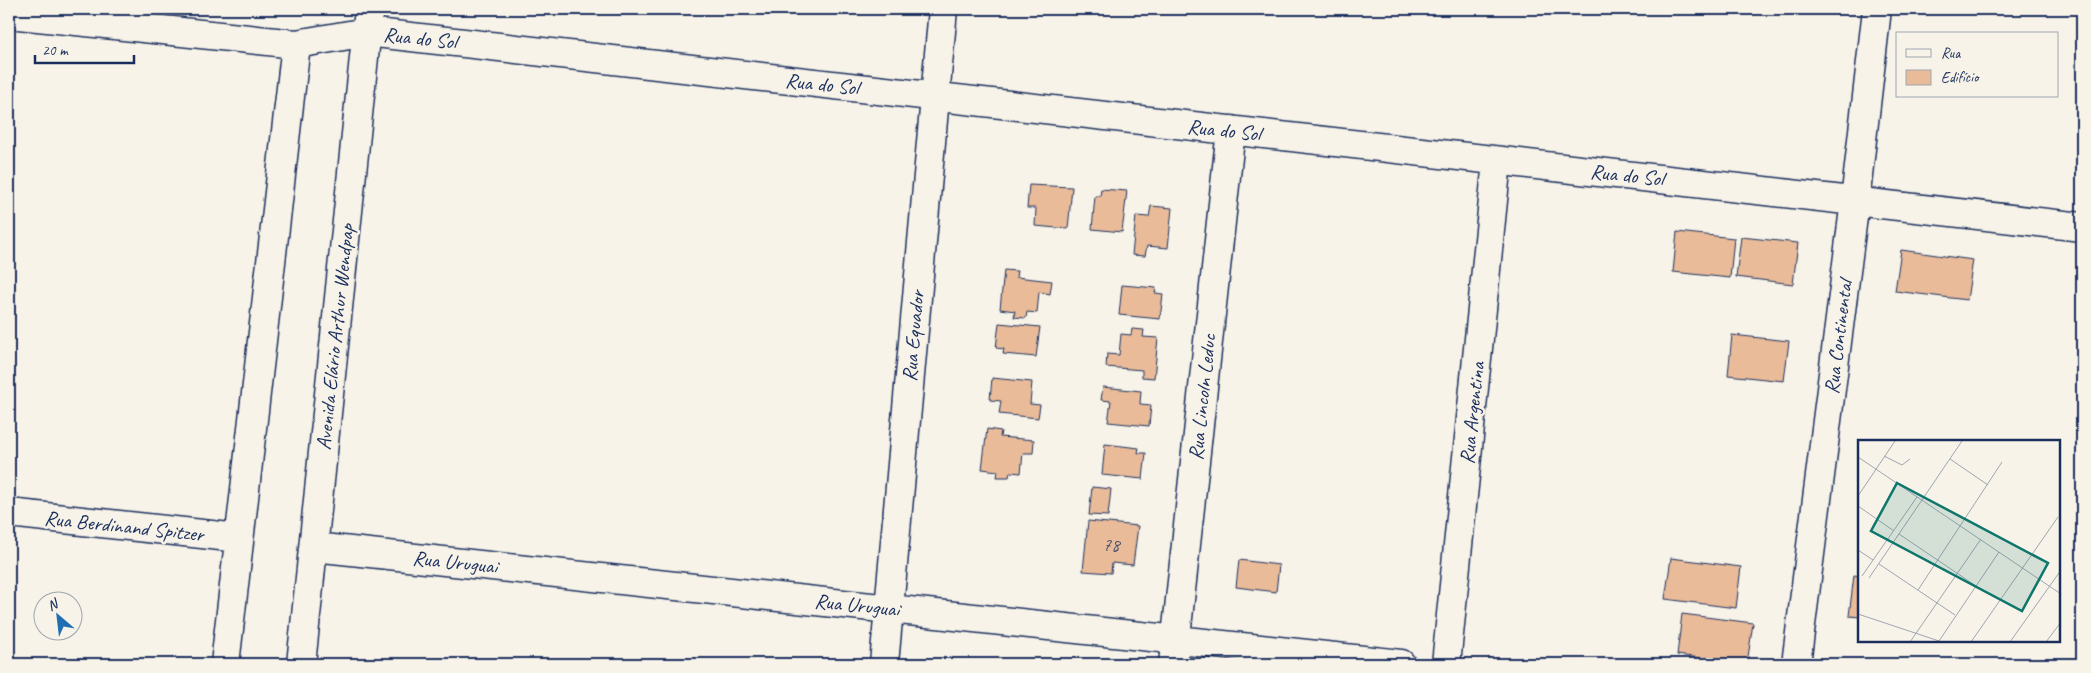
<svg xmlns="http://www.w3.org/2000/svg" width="2091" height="673" viewBox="0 0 2091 673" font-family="Caveat,sans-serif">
<rect width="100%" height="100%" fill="#f7f3e8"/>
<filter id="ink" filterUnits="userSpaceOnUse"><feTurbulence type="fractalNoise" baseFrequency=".02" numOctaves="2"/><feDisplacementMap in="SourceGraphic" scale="10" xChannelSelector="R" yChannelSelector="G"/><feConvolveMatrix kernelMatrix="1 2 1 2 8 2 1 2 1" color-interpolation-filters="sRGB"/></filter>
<g filter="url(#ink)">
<!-- building -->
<path fill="#e9bb99" stroke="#1b2f5e" d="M1029 185 1072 187 1068 229 1035 226 1036 208H1027Z
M1101 189 1127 191 1122 232 1092 229 1095 196H1100Z
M1151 206 1172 208 1168 248 1147 246 1145 256 1132 255 1136 216 1149 217Z
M1677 232 1734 238 1730 278 1673 272Z
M1741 237 1798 243 1793 284 1736 277Z
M1901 250 1973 260 1967 300 1895 291Z
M1004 270 1017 271 1016 277 1052 281 1050 294 1039 292 1037 313 1027 312 1026 318 1014 317 1015 311 1000 309Z
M1122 285 1156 288 1155 293 1163 294 1160 319 1119 315Z
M999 323 1040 327 1036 357 1003 354 1004 349 996 348Z
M1132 329 1144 330 1143 337 1158 338 1154 378 1142 377V370L1106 367 1107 354 1119 355 1121 334 1131 335Z
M1732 335 1789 341 1784 381 1728 375Z
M992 378 1032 382 1030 404 1040 405 1038 418 999 414 1001 401 990 400Z
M1103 387 1141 391 1140 404 1151 405 1149 426 1108 422 1111 401 1101 400Z
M987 429 1001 431 1000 437 1034 440 1033 453H1023L1021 473 1010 472 1009 477H997L998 471 982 469Z
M1105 444 1139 448 1138 453H1146L1143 479 1102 475Z
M1092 487 1111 489 1108 516 1089 515Z
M1088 521 1138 526 1133 565 1112 563 1111 573 1083 571Z
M1671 558 1741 567 1736 608 1665 599Z
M1239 560 1279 565 1276 592 1236 587Z
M1854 575 1860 576V617L1849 616Z
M1682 614 1753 623 1747 664 1677 655Z
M2080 643H2082V664H2077Z"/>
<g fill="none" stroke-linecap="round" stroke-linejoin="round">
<defs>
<path id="street" d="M9 14 296 44 367 32 2082 227
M9 513 239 538
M314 547 1401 664
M225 664 296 44
M301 664 369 9
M884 664 943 9
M1173 664 1231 130
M1446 664 1497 161
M1796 664 1855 201 1877 9"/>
</defs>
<!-- street casing -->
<use href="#street" stroke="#1b2f5e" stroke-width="31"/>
<!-- street -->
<use href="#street" stroke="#f7f3e8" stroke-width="28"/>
</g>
</g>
<g text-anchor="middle" stroke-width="5" stroke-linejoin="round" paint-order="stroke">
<!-- number labels -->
<g font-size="19" fill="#4e526d">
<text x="1111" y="551">78</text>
</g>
<!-- street labels -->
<g font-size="21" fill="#1b2f5e" stroke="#f7f3e8">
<text transform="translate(420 38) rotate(6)" y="7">Rua do Sol</text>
<text transform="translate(822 84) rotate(6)" y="7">Rua do Sol</text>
<text transform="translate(1224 130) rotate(6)" y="7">Rua do Sol</text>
<text transform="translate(1627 175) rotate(6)" y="7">Rua do Sol</text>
<text transform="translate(913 336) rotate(-85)" y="7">Rua Equador</text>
<text transform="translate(335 337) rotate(-84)" y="7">Avenida Elário Arthur Wendpap</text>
<text transform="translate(1838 337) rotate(-83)" y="7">Rua Continental</text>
<text transform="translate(1202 397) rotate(-84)" y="7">Rua Lincoln Leduc</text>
<text transform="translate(1472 413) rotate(-84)" y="7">Rua Argentina</text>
<text transform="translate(124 526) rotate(6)" y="7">Rua Berdinand Spitzer</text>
<text transform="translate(455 562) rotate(6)" y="7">Rua Uruguai</text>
<text transform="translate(857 605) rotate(6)" y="7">Rua Uruguai</text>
</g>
</g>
<!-- overview -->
<g transform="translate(1858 440)">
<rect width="202" height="202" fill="#f7f3e8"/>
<path fill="none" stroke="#9fa5b1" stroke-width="1" d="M26 16 44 25 52 19M0 17 203 154M92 19 130 45M0 56 37 1M0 66 36 91M41 94 118 146M0 110 15 120M21 124 97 175M4 136 59 57M11 138 104 1M60 150 144 22M0 174 84 202M81 201 141 112M52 202 123 99M113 202 200 77M152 202 203 130M188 202 203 182"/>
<path fill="#0f766e" fill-opacity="0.15" stroke="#0f766e" stroke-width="2.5" d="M39 43 190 123 164 171 13 91Z"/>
<rect width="202" height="202" fill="none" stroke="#1b2f5e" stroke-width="2.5"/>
</g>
<!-- margin -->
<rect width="2091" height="673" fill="none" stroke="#f7f3e8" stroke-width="30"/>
<rect x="15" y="15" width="2061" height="643" fill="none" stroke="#1b2f5e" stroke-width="2" filter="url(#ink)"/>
<!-- legend -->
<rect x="1896" y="32" width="162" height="65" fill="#f7f3e8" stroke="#9fa5b1"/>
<rect x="1906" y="49" width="25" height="8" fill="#f7f3e8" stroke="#9fa5b1"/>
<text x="1941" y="58" font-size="15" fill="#1b2f5e">Rua</text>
<rect x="1906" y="70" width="25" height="15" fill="#e9bb99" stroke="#9fa5b1"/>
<text x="1941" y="82" font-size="15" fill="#1b2f5e">Edifício</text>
<!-- north arrow -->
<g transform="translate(58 616) rotate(332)"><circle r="24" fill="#f7f3e8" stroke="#9fa5b1"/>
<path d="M0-4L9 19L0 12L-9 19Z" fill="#1f6fb2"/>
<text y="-8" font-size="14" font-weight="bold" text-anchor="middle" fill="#1b2f5e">N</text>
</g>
<!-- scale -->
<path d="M35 55v8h99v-8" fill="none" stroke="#1b2f5e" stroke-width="2.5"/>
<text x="42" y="55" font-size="15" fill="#1b2f5e" stroke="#f7f3e8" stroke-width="4" paint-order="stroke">20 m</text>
</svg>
